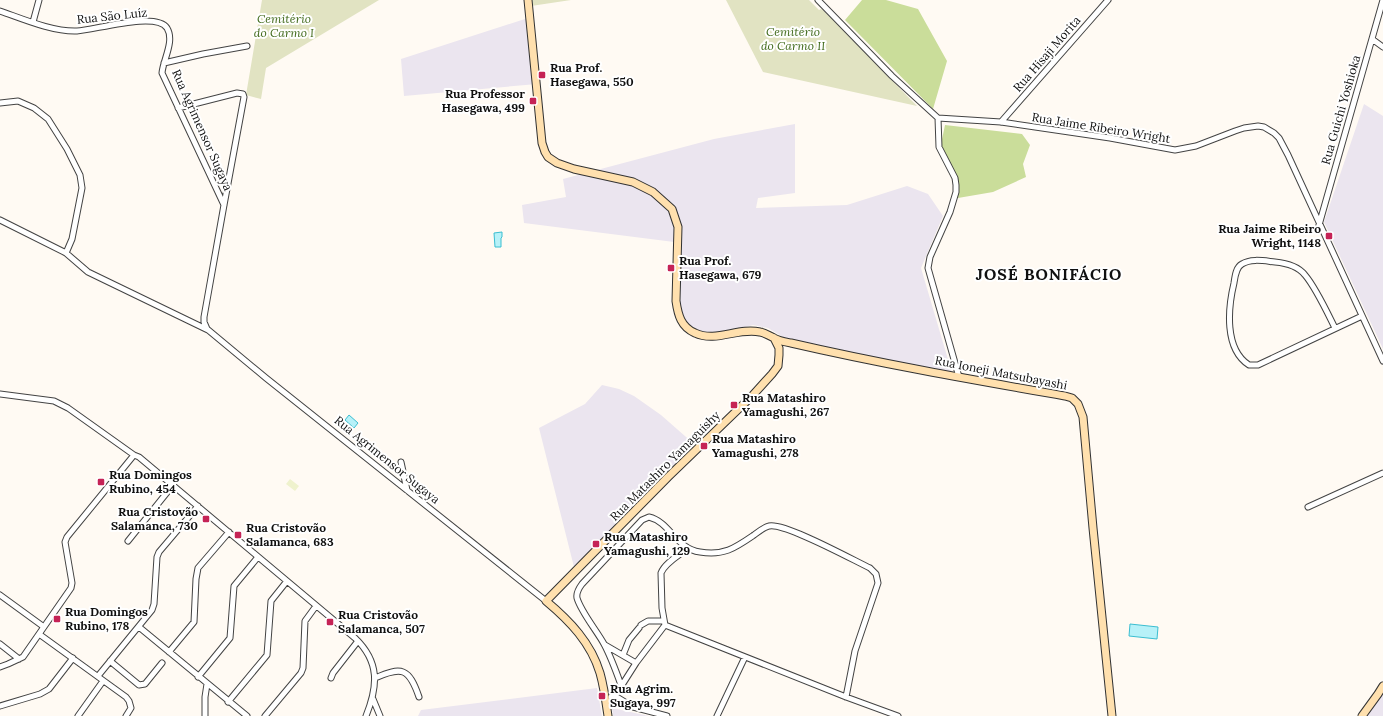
<svg xmlns="http://www.w3.org/2000/svg" width="1383" height="716" viewBox="0 0 1383 716" font-family="Lora,serif">
<rect width="100%" height="100%" fill="#fffaf3"/>
<!-- industrial -->
<path fill="#ebe5ef" d="M528 18 537 84 404 96 401 59Z
M1364 104 1383 116V349L1324 222Z
M795 124V193L758 198 756 208 847 205 907 186 928 194 943 216 921 268 952 373 788 340 768 328 753 325 720 333H709L701 331 691 326 684 318 680 306 682 243 524 223 522 205 566 197 563 179 714 139Z
M602 385 619 389 634 396 661 415 694 444 574 567 539 428 585 404Z
M597 688 602 716H418L421 710Z
M1383 693V716H1366Z
M612 708 649 716H613Z"/>
<!-- forest -->
<path fill="#cadd9a" d="M862 0H886L918 9 947 61 933 109 845 20Z
M945 125 1022 134 1030 145 1023 164 1026 177 993 192 958 198 941 144Z"/>
<!-- cemetery -->
<path fill="#e1e3c2" d="M262 0H379L266 68 261 99 246 95Z
M530 0H571L531 6Z
M726 0H809L819 10 821 9 824 11 917 106 763 72Z"/>
<!-- pitch -->
<path fill="#eff2cd" d="M290 479 299 486 295 491 286 484Z"/>
<!-- water -->
<path fill="#b7f1f8" stroke="#3bbed1" d="M502 232V237L501 238V247H495L494 233Z
M349 415 358 423 354 428 345 420Z
M1130 624 1158 627 1157 639 1129 636Z"/>
<g fill="none" stroke-linecap="round" stroke-linejoin="round">
<defs>
<path id="street" d="M818 0 892 76 938 118
M0 11C23 19 53 32 77 31 95 30 156 11 167 28 175 41 163 60 162 73L224 205
M33 22 39 0
M1372 39 1383 47
M164 63 203 54 247 46
M0 103 18 101 34 108 48 119 67 149 80 175 82 188 72 239 66 253
M178 108 237 93 243 94 244 97 224 205 204 317V322L207 329 266 378 546 601
M938 118 1001 122 1110 138 1175 150 1196 146 1235 131 1244 128 1258 126 1264 127 1274 133 1279 138 1288 155 1383 361
M938 118 939 147 955 178 956 185V192L950 212 930 257 928 268 959 377
M1001 122 1108 0
M0 220 66 253 88 272 208 330
M1319 225 1383 0
M1335 328C1327 312 1316 288 1305 275 1298 266 1286 263 1275 262 1265 261 1251 258 1242 264 1236 267 1235 276 1234 283 1228 308 1224 349 1249 365H1258L1362 316
M0 394 54 401 68 408 134 455 139 457 355 638C380 662 378 686 366 716
M401 462 407 490
M1308 507 1383 473
M128 541 173 485
M0 595 44 627
M641 625 648 621H664
M665 625 662 608 661 573C665 563 678 556 687 549
M139 627 247 716
M39 634 126 697 129 701 131 708 126 716
M0 644 19 659
M605 645 636 663
M169 652 194 622 196 579 198 568 229 532
M623 655 629 640 639 628
M110 661 139 685 145 684 162 663
M0 667 8 664 23 657 71 588 72 583 65 542 67 537 134 455
M98 676 152 610 154 604 157 557 159 552 198 506
M198 677 230 638 234 586 258 557
M331 678 333 673 358 641
M375 678C402 666 409 668 419 697
M621 685C616 671 611 657 604 644 597 631 581 612 577 598 576 593 579 588 582 584L642 520 649 517C670 522 676 549 700 552 724 556 735 548 754 535 758 532 764 527 769 526 784 522 853 560 870 568L876 574 878 583 855 651 846 697
M615 696 633 707 667 716
M611 697 615 696 636 663 665 625 846 697 898 716
M373 699 380 716
M228 702 267 655 271 601 287 581
M0 706 40 694 49 689 73 658
M78 716 103 681
M205 716V697L207 684
M265 716 301 673 303 668 305 621 316 606
M717 716 745 657"/>
<path id="secondary" d="M528 0 542 143 545 152 548 157 557 163 574 169 633 182 653 192 672 209 678 227 676 301C678 315 681 327 695 333 716 343 738 327 760 332 766 333 769 336 774 338 779 341 786 342 791 343 882 364 974 380 1065 396L1072 398 1078 404 1083 417 1093 528 1112 716
M608 716C606 702 604 687 600 673 591 643 570 621 546 601L668 477 752 396 772 374 778 366 779 355V348L774 338
M1362 716 1378 694 1383 686"/>
</defs>
<!-- street casing -->
<use href="#street" stroke="#434343" stroke-width="7"/>
<!-- secondary casing -->
<use href="#secondary" stroke="#323232" stroke-width="9"/>
<!-- street -->
<use href="#street" stroke="#fff" stroke-width="5"/>
<!-- secondary -->
<use href="#secondary" stroke="#ffe0ae" stroke-width="7"/>
</g>
<!-- markers -->
<g fill="#c52356" stroke="#fff" stroke-width="1.5">
<rect x="538" y="71" width="8" height="8" rx="2"/>
<rect x="529" y="97" width="8" height="8" rx="2"/>
<rect x="1325" y="232" width="8" height="8" rx="2"/>
<rect x="667" y="264" width="8" height="8" rx="2"/>
<rect x="730" y="401" width="8" height="8" rx="2"/>
<rect x="700" y="442" width="8" height="8" rx="2"/>
<rect x="97" y="478" width="8" height="8" rx="2"/>
<rect x="202" y="515" width="8" height="8" rx="2"/>
<rect x="234" y="531" width="8" height="8" rx="2"/>
<rect x="592" y="540" width="8" height="8" rx="2"/>
<rect x="53" y="615" width="8" height="8" rx="2"/>
<rect x="326" y="618" width="8" height="8" rx="2"/>
<rect x="598" y="692" width="8" height="8" rx="2"/>
</g>
<g text-anchor="middle" stroke-width="4" stroke-linejoin="round" paint-order="stroke">
<!-- street labels -->
<g font-size="12" fill="#101010" stroke="#fff">
<text transform="translate(112 16) rotate(-6)" y="4">Rua São Luíz</text>
<text transform="translate(1047 54) rotate(-49)" y="4">Rua Hisaji Morita</text>
<text transform="translate(1341 110) rotate(-74)" y="4">Rua Guichi Yoshioka</text>
<text transform="translate(1101 128) rotate(9)" y="4">Rua Jaime Ribeiro Wright</text>
<text transform="translate(202 130) rotate(66)" y="4">Rua Agrimensor Sugaya</text>
<text transform="translate(1001 373) rotate(11)" y="4">Rua Ioneji Matsubayashi</text>
<text transform="translate(387 460) rotate(39)" y="4">Rua Agrimensor Sugaya</text>
<text transform="translate(665 466) rotate(-45)" y="4">Rua Matashiro Yamaguishy</text>
</g>
<!-- park labels -->
<g font-size="12" font-style="italic" fill="#426b1d" stroke="#fff">
<text x="284" y="23">Cemitério<tspan x="284" dy="14">do Carmo I</tspan></text>
<text x="793" y="36">Cemitério<tspan x="793" dy="14">do Carmo II</tspan></text>
</g>
<!-- poi labels -->
<g font-size="12" font-weight="bold" fill="#101010" stroke="#fff" text-anchor="start">
<text x="550" y="72">Rua Prof.<tspan x="550" dy="14">Hasegawa, 550</tspan></text>
<text x="525" y="98" text-anchor="end">Rua Professor<tspan x="525" dy="14">Hasegawa, 499</tspan></text>
<text x="1321" y="233" text-anchor="end">Rua Jaime Ribeiro<tspan x="1321" dy="14">Wright, 1148</tspan></text>
<text x="679" y="265">Rua Prof.<tspan x="679" dy="14">Hasegawa, 679</tspan></text>
<text x="742" y="402">Rua Matashiro<tspan x="742" dy="14">Yamagushi, 267</tspan></text>
<text x="712" y="443">Rua Matashiro<tspan x="712" dy="14">Yamagushi, 278</tspan></text>
<text x="109" y="479">Rua Domingos<tspan x="109" dy="14">Rubino, 454</tspan></text>
<text x="198" y="516" text-anchor="end">Rua Cristovão<tspan x="198" dy="14">Salamanca, 730</tspan></text>
<text x="246" y="532">Rua Cristovão<tspan x="246" dy="14">Salamanca, 683</tspan></text>
<text x="604" y="541">Rua Matashiro<tspan x="604" dy="14">Yamagushi, 129</tspan></text>
<text x="65" y="616">Rua Domingos<tspan x="65" dy="14">Rubino, 178</tspan></text>
<text x="338" y="619">Rua Cristovão<tspan x="338" dy="14">Salamanca, 507</tspan></text>
<text x="610" y="693">Rua Agrim.<tspan x="610" dy="14">Sugaya, 997</tspan></text>
</g>
<!-- district labels -->
<g font-size="16" font-weight="bold" letter-spacing="1" fill="#101010" stroke="#fff">
<text x="1049" y="280">JOSÉ BONIFÁCIO</text>
</g>
</g>
</svg>
